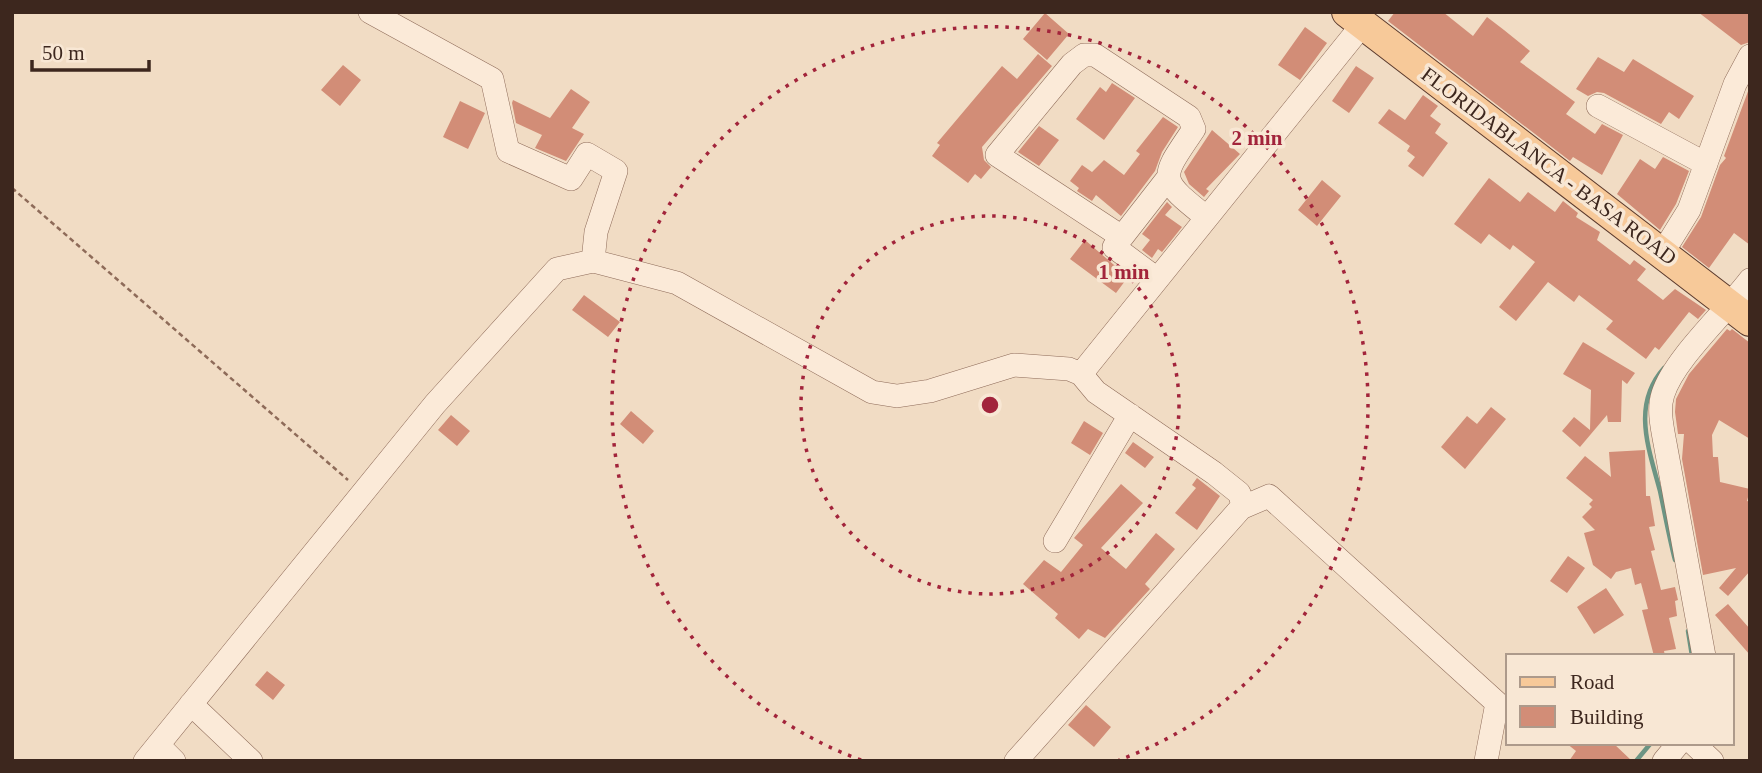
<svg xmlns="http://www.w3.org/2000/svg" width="1762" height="773" viewBox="0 0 1762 773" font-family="'Times New Roman',serif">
<rect width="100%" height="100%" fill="#f1dcc4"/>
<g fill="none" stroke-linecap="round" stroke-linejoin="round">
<!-- stream -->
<path stroke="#6c9483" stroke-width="4.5" d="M1664 368C1631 405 1649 449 1660 491 1665 514 1669 537 1675 560
M1688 631 1692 656
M1636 761 1651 743"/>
</g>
<!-- building -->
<path fill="#d28d77" d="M1395 12H1443L1473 36 1487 17 1504 30 1530 51 1520 62 1575 102 1566 114 1595 134 1602 124 1623 135 1602 175 1573 157 1570 161 1388 21Z
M1698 12H1750V42L1741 45Z
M1045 13 1069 34 1047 60 1023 39Z
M1305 27 1327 43 1300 80 1278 65Z
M1038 54 1052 66 982 147 984 160 991 167 981 179 975 174 968 183 932 156 940 145 937 143 1002 66 1017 79Z
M1598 57 1624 72 1633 59 1694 96 1679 119 1669 112 1661 124 1604 93 1597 92 1588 96 1576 89Z
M343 65 361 80 340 106 321 90Z
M1356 66 1374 78 1349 113 1332 101Z
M1112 83 1135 98 1104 140 1076 119 1100 87 1106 92Z
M1750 86V245L1734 233 1709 268 1682 247 1701 217 1720 165 1726 158 1724 156Z
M571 89 590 102 572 128 584 134 566 161 535 148 542 135 516 123 512 103 513 100 550 118Z
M1423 95 1438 106 1430 116 1441 124 1435 133 1448 143 1423 177 1408 166 1415 157 1407 151 1410 146 1378 123 1389 109 1405 120Z
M460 101 485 113 468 149 443 137Z
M1163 117 1178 127 1162 152 1155 171 1121 216 1096 195 1092 201 1077 191 1079 188 1070 181 1082 165 1092 172 1104 160 1124 175 1140 154 1136 151Z
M1039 126 1059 140 1039 166 1018 152Z
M1212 130 1240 154 1206 189 1209 191 1204 197 1189 184 1184 172Z
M1663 157 1689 171 1676 204 1660 230 1617 194 1640 159 1655 169Z
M1489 178 1520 202 1528 192 1555 212 1563 201 1578 213 1576 217 1600 232 1597 240 1630 265 1634 260 1646 269 1637 280 1663 300 1675 289 1706 310 1698 319 1689 312 1659 350 1655 347 1646 359 1606 329 1613 321 1579 295 1574 302 1548 282 1516 321 1499 307 1535 262 1513 245 1510 250 1489 234 1481 244 1454 224Z
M1322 180 1341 196 1317 226 1298 210Z
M1167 202 1172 207 1165 215 1182 227 1162 252 1158 249 1152 258 1142 250 1150 240 1142 234Z
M1085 240 1128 277 1116 293 1070 259Z
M584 295 620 322 608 337 572 310Z
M1727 329 1730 331 1732 329 1750 343V439L1719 420 1712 435 1713 457H1718L1720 482 1750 489 1747 501 1750 502V571L1728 596 1719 588 1736 568 1703 575 1682 459 1684 434H1678L1675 412 1676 399 1689 374Z
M1583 342 1635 373 1627 384 1622 380 1621 422H1608L1607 415 1580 447 1562 431 1574 417 1590 430 1591 390 1563 374Z
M1491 407 1506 419 1465 469 1441 447 1467 416 1477 424Z
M631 411 654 431 643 444 620 424Z
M451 415 470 431 457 446 438 430Z
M1084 421 1103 433 1090 455 1071 443Z
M1133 442 1154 457 1145 468 1125 453Z
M1645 450 1646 496H1650L1655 526 1649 527 1655 550 1651 551 1661 590 1675 587 1678 600 1675 601 1677 616 1669 618 1676 649 1664 651 1665 656H1654L1642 610 1648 609 1641 583 1635 585 1631 568 1616 572 1611 579 1593 565 1584 533 1595 530 1582 517 1592 507 1589 504 1593 500 1566 478 1585 456 1611 477 1609 452Z
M1197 478 1220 496 1197 530 1175 513 1196 488 1192 485Z
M1121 484 1143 503 1101 548 1126 569 1156 533 1175 549 1145 584 1150 589 1105 638 1088 629 1079 639 1055 618 1058 614 1023 584 1044 560 1061 572 1083 545 1074 538Z
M1568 556 1585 568 1567 593 1550 581Z
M1606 588 1624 615 1594 634 1577 607Z
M1728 604 1750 629V655L1715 615Z
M267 671 285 685 273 700 255 685Z
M1086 705 1111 727 1094 747 1068 725Z
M1566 743H1613L1632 761H1569L1576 751Z"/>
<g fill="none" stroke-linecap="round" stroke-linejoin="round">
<defs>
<path id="minor" d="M370 12 492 79 508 151 571 179 587 154 616 171 596 232 593 261
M1598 106 1706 164
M1168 178 1122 237 997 155 1072 64 1084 55H1095L1189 117 1194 129C1160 179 1157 178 1206 217
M1114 247 1157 279
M1663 252 1689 210 1735 84 1750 56
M1081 374 1363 24
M1241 508 1269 496 1497 703 1486 761
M1055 541 1130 415
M1704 656 1665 443C1662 427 1658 409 1663 394 1674 359 1726 312 1750 280
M191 704 251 761
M1693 743 1712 761
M158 745 174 761
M145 761 435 404 557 269 593 261 677 283 872 392 897 396 930 391 1014 365 1069 369 1081 374 1096 392 1214 473 1239 493 1242 501 1241 508 1016 761
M1664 761 1679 743"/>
<path id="major" d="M1347 12 1750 321"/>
</defs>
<!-- minor casing -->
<use href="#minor" stroke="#8e6b59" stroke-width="24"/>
<!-- major casing -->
<use href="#major" stroke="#5b3a2d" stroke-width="32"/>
<!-- path -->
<path stroke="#8e6b59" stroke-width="2.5" stroke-dasharray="5 3.5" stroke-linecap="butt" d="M12 188 348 480"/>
<!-- minor -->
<use href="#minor" stroke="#fbead8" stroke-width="23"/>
<!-- major -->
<use href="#major" stroke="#f7c999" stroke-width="30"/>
</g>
<!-- distance rings -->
<g fill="none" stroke="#a2243b" stroke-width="3.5" stroke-dasharray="3.5 7">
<circle cx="990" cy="405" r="189"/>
<path d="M861 760A378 378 0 1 1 1119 760"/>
</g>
<g text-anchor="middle" stroke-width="7" stroke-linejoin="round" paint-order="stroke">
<!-- street labels -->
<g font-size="21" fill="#3d271e" stroke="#f8e7d4">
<text transform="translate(1549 166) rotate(37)" y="7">FLORIDABLANCA - BASA ROAD</text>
</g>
</g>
<circle cx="990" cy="405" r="10" fill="#a2243b" stroke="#f8e7d4" stroke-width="3.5"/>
<g font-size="21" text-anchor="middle" font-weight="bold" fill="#a2243b" stroke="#f8e7d4" stroke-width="7" stroke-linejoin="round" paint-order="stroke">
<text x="1257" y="145">2 min</text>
<text x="1124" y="279">1 min</text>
</g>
<!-- border -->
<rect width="1762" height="773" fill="none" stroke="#3d271e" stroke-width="28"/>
<!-- legend -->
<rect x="1506" y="654" width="228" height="91" fill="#f8e7d4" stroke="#ad9a8b" stroke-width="2"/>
<rect x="1520" y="677" width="35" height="10" fill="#f7c999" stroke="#ad9a8b" stroke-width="2"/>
<text x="1570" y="689" font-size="21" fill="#3d271e">Road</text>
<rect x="1520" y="706" width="35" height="21" fill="#d28d77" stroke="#ad9a8b" stroke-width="2"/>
<text x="1570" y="724" font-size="21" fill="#3d271e">Building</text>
<!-- scale -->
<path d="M32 60v10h117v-10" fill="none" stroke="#3d271e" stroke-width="3.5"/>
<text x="42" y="60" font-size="21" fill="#3d271e" stroke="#f8e7d4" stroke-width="5" paint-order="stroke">50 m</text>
</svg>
